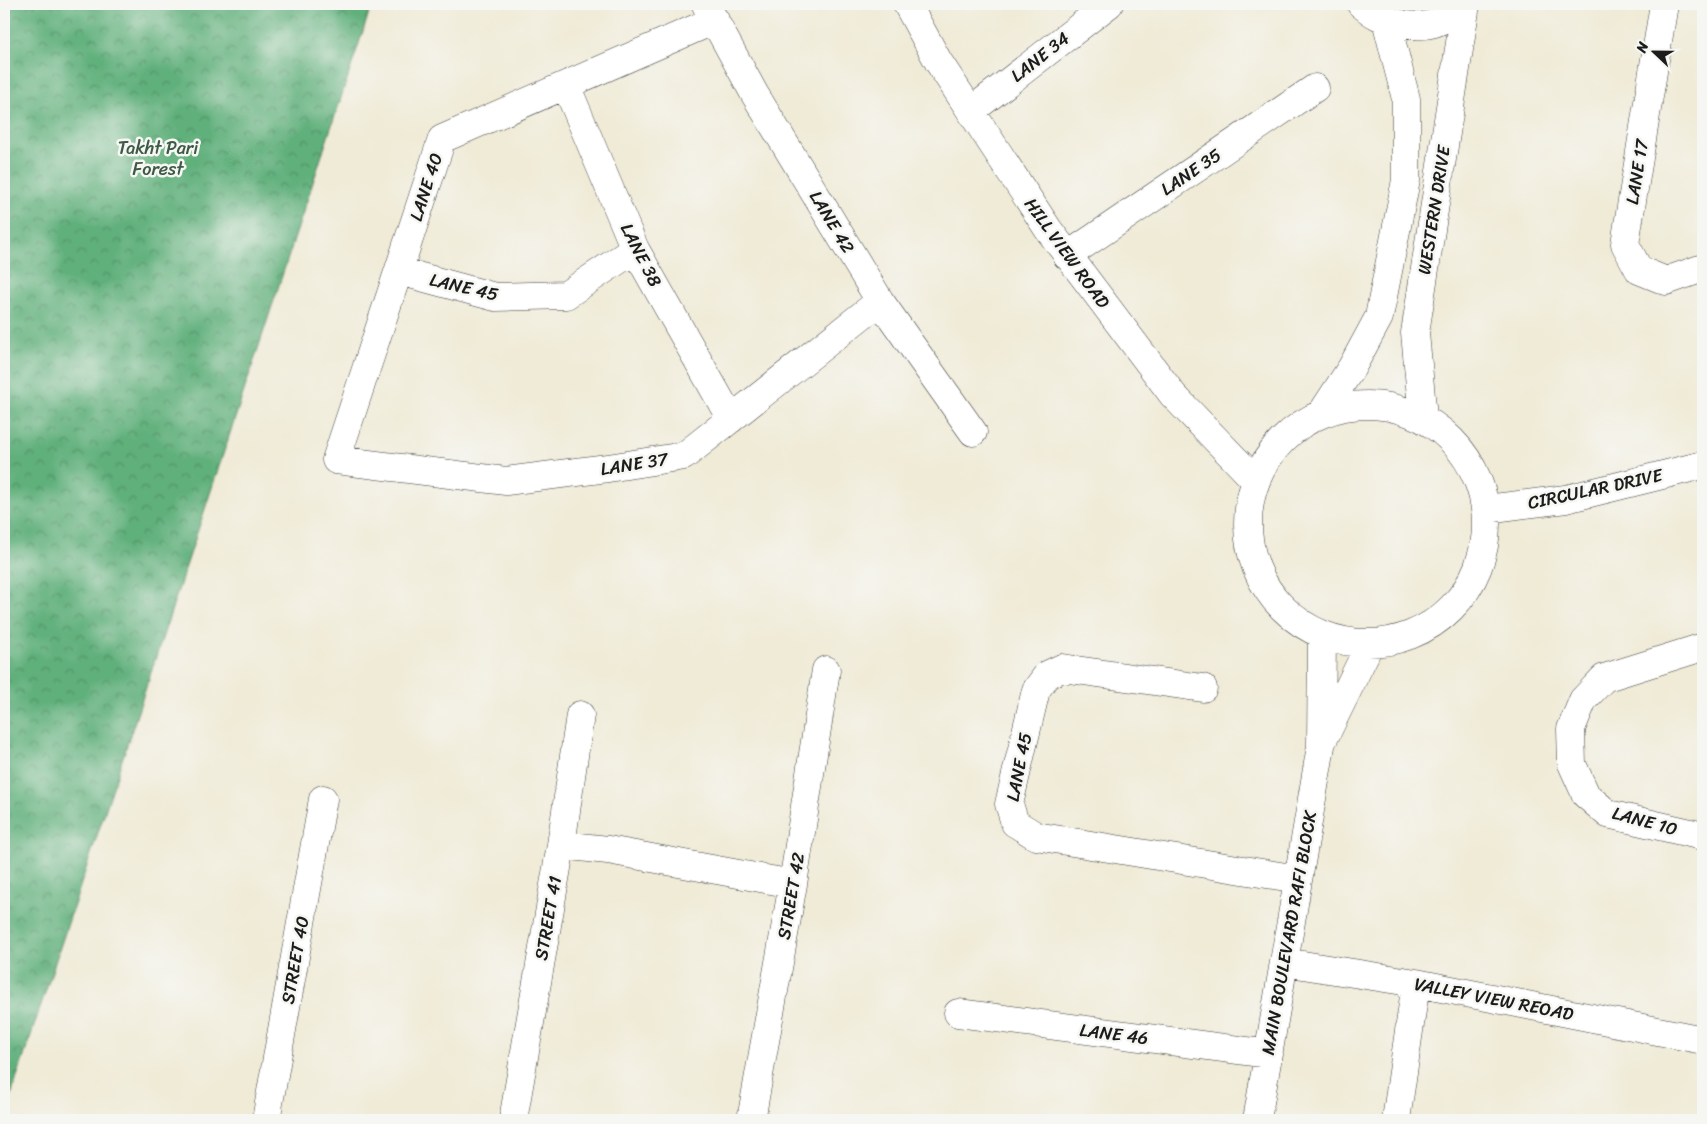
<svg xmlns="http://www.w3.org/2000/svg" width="1707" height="1124" viewBox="0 0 1707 1124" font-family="Sriracha,sans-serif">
<defs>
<pattern id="forest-crowns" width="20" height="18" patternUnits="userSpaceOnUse" patternTransform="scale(1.25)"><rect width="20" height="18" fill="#60b07b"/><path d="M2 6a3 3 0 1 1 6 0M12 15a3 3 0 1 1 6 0" fill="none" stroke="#4e8e64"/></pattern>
</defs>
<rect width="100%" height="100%" fill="#f6f6f2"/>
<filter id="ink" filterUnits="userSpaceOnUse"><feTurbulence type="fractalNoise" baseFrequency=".02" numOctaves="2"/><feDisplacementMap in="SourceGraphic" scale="10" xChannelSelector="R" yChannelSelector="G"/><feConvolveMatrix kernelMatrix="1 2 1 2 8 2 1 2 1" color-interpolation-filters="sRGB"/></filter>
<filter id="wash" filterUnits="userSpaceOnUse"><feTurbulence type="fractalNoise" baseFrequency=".0096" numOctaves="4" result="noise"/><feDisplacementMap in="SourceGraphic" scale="20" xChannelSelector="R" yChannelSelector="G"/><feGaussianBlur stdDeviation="1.12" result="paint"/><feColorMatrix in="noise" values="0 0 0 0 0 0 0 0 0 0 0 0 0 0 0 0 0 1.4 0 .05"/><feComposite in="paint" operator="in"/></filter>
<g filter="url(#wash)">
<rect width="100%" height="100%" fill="#f0ebd7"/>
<!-- forest -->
<path fill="url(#forest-crowns)" stroke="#3e664c" d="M4 4H372L4 1117Z"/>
</g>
<g filter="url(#ink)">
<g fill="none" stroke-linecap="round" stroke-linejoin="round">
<defs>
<path id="minor" d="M907 4 938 61 1048 229 1173 395 1256 481
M1361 4C1374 15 1382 19 1398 23 1427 30 1443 23 1465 4
M1664 4 1625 244 1639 270 1666 281 1703 268
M706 5 754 93 880 301 973 432
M715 20 442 139 336 460 506 481 608 468 684 456 880 301
M566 85 635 249 731 419
M971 111 1109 4
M1067 256 1315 88
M399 271 495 297 566 295 635 249
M1248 524a119 119 0 1 1 238 0a119 119 0 1 1-238 0Z
M1322 413 1352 367 1379 317 1406 180V99L1386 20
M1423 418 1415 333 1466 4
M1486 509 1566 499 1703 465
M1703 647 1604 678 1583 700 1571 729 1572 764 1586 795 1608 814 1703 836
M1203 688 1062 668 1047 675 1036 690 1009 804 1015 823 1036 836 1298 879
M1324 738 1370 644
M561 845 608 850 793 884
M1284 962 1416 983 1703 1040
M958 1013 1269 1054
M266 1120 323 799
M513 1120 561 845 580 715
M751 1120 793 884 826 670
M1257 1120 1321 746 1322 635
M1396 1120 1416 983"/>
</defs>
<!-- minor casing -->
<use href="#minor" stroke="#3c3b38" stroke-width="29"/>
<!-- minor -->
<use href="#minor" stroke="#fff" stroke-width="28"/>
</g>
</g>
<g text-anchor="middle" stroke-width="5" stroke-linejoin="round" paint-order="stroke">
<!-- street labels -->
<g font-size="18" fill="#1c1c1c" stroke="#f6f6f2">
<text transform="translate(1040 57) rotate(-38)" y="6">LANE 34</text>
<text transform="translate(1191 172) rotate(-34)" y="6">LANE 35</text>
<text transform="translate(1637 172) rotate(-81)" y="6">LANE 17</text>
<text transform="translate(426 187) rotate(-72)" y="6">LANE 40</text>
<text transform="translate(1434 210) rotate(-81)" y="6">WESTERN DRIVE</text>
<text transform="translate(832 222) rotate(59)" y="6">LANE 42</text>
<text transform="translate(1067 253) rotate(54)" y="6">HILL VIEW ROAD</text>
<text transform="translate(641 255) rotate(63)" y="6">LANE 38</text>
<text transform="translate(464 287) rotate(13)" y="6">LANE 45</text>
<text transform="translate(634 464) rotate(-9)" y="6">LANE 37</text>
<text transform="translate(1595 489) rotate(-12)" y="6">CIRCULAR DRIVE</text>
<text transform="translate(1019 767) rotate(-79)" y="6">LANE 45</text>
<text transform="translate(1645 821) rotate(15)" y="6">LANE 10</text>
<text transform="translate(791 896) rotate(-80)" y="6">STREET 42</text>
<text transform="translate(548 918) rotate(-80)" y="6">STREET 41</text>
<text transform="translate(1289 933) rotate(-80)" y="6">MAIN BOULEVARD RAFI BLOCK</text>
<text transform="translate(295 960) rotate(-80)" y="6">STREET 40</text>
<text transform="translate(1494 999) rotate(11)" y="6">VALLEY VIEW REOAD</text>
<text transform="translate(1114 1034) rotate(7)" y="6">LANE 46</text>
</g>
<!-- park labels -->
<g font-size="18" fill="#3c5a45" stroke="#f6f6f2">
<text x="158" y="154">Takht Pari<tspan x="158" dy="21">Forest</tspan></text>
</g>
</g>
<!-- margin -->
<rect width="1707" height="1124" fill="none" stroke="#f6f6f2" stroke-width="20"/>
<!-- north arrow -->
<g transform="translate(1654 52) rotate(292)" stroke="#f6f6f2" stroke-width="4" paint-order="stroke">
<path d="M0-4L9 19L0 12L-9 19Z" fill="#1c1c1c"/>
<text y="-8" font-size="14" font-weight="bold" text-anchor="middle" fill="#1c1c1c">N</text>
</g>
</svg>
